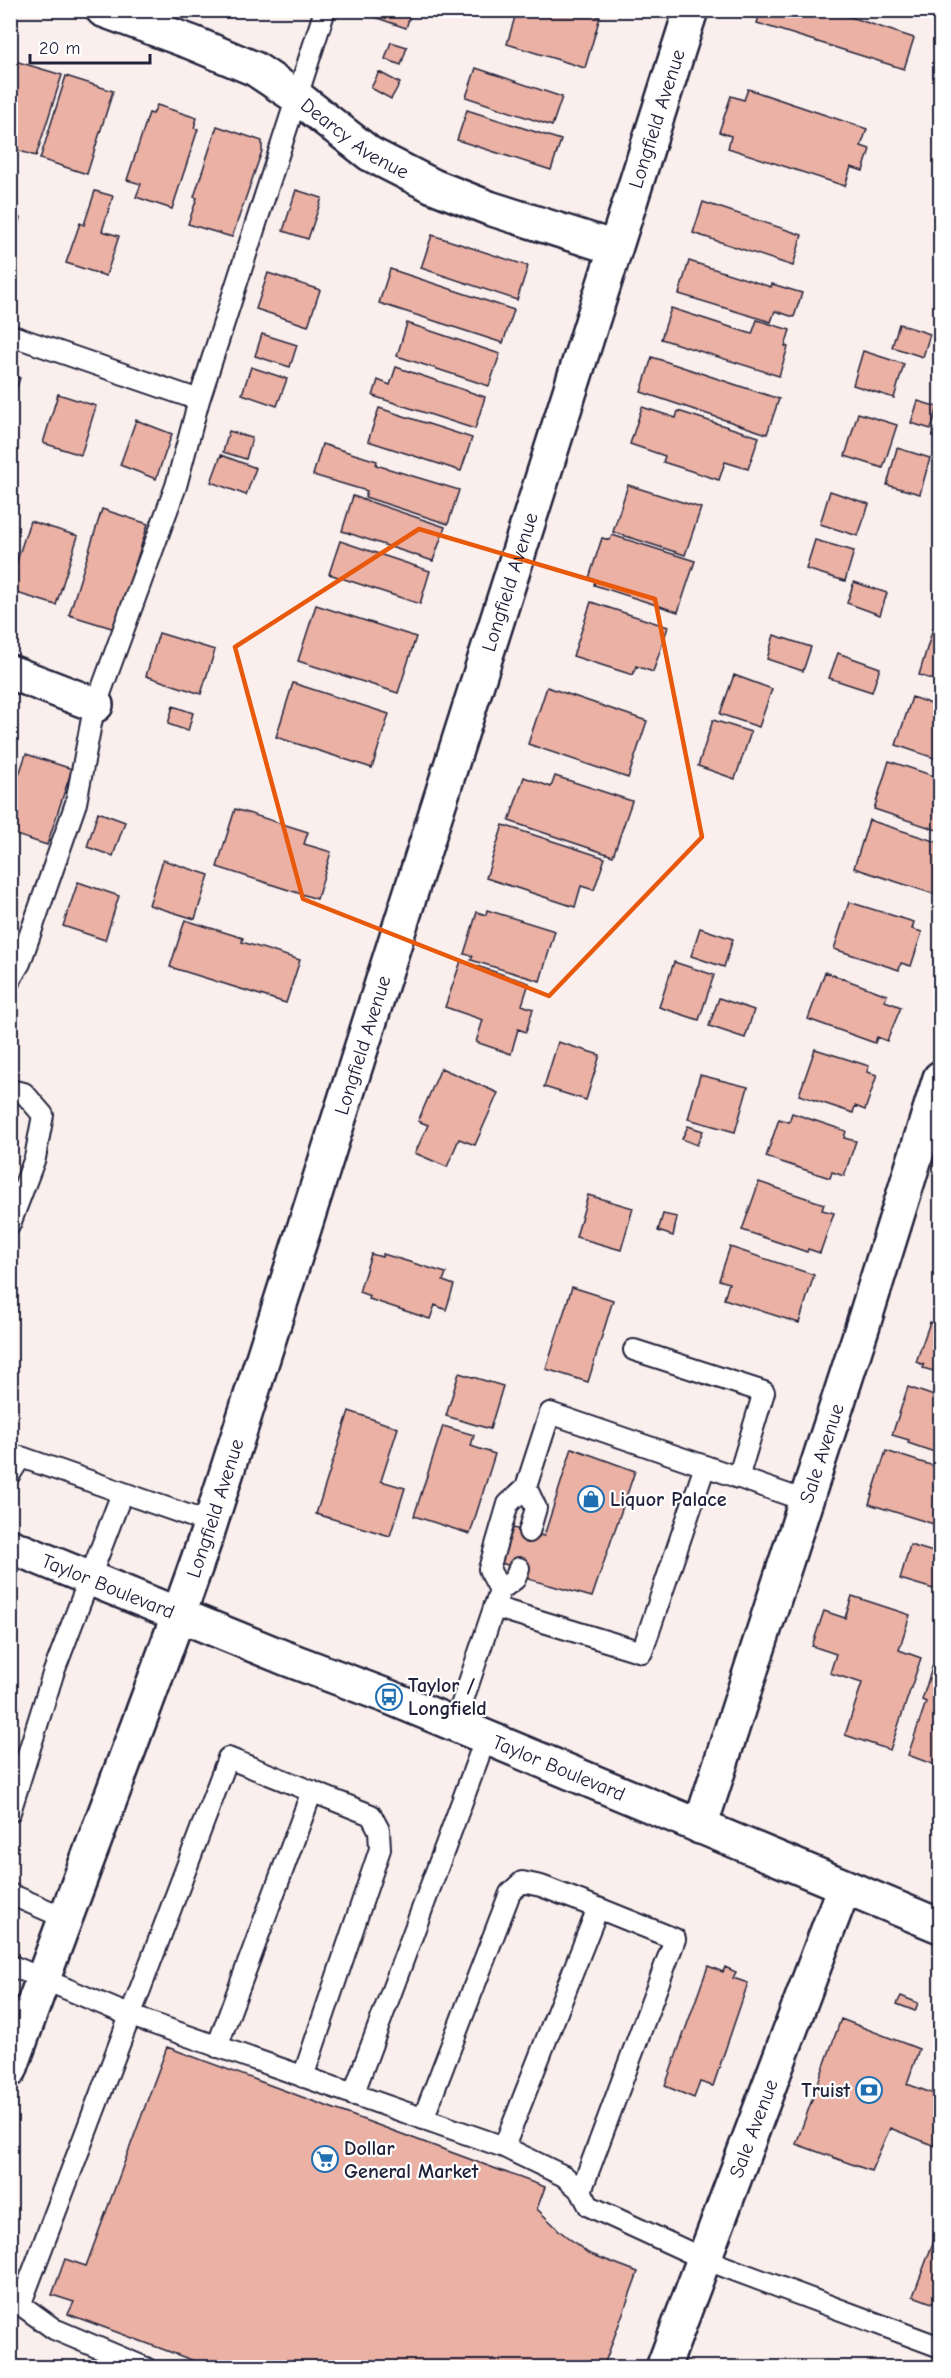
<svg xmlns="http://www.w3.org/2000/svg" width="951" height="2378" viewBox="0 0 951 2378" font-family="'Comic Neue',sans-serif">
<rect width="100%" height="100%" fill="#fbefed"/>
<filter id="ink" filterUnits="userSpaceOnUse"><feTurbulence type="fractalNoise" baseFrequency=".0167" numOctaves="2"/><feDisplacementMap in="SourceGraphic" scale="12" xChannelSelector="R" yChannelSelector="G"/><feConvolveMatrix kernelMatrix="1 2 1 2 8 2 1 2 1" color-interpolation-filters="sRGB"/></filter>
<g filter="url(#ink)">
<!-- building -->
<path fill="#eab1a4" stroke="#22223b" stroke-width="1.5" d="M360 10H412L406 28 360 12Z
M517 10H577L600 17 585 68 507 44Z
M761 10H829L914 38 904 69 757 23Z
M391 42 407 47 401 65 385 59Z
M15 61 62 75 36 156 10 148V76Z
M476 68 562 97 552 126 466 97Z
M379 72 400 83 391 99 371 88Z
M66 76 113 91 87 174 40 159Z
M748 89 867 129 861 146 870 149 863 171 851 167 845 186 728 148 731 136 719 132 731 96 744 100Z
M157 105 197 118 194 128 198 129 172 209 136 197 141 184 127 180 149 113 153 114Z
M467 110 561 140 551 170 457 140Z
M217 126 262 141V151L232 237 188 224 197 198 194 197Z
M296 190 322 198 308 239 283 231Z
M95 191 113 196 102 231 119 236 106 276 66 263 80 223 84 225Z
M703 202 802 235 793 266 693 233Z
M10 215 20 218 15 236 10 234Z
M432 235 528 266 517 300 421 268Z
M689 261 771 287 772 284 802 293 794 317 775 311 771 322 679 294Z
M390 269 514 310 503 343 379 303Z
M268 273 320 290 308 326 256 309Z
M671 308 752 334 757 320 790 330 785 346 788 347 779 376 661 339Z
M407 323 500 354 489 386 397 356Z
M899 324 930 334 923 357 892 347Z
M262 334 297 345 290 367 255 356Z
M863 351 904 364 894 398 853 385Z
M652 357 779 399 767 434 641 392Z
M251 367 287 379 277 406 242 394Z
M396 367 485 397 475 429 373 396 378 380 390 385Z
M10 375 20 378 10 408Z
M58 394 96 406 81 455 43 443Z
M918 401 938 407 931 429 911 423Z
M642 407 676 418 678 411 759 437 748 469 725 462 719 480 663 462 665 456 630 444Z
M379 408 472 438 461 471 368 441Z
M858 413 897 425 883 468 845 456Z
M136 420 172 434 156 479 120 465Z
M229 431 252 438 246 459 223 452Z
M322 444 377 461 376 465 459 490 448 524 365 497 367 491 313 475Z
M897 448 930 458 920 494 887 485Z
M221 455 256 468 246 495 211 482Z
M628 485 701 508 685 555 613 532Z
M830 491 869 504 858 536 820 524Z
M353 496 445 527 433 561 342 531Z
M102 509 148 524 115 629 69 615Z
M30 521 78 536 56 605 10 591V582Z
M612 535 695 561 678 612 594 585 595 580 589 578 602 538 610 540Z
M815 540 854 551 845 581 806 569Z
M340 541 430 571 420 604 329 574Z
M854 582 887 593 880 615 847 603Z
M591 602 668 627 653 672 636 666 633 675 573 656Z
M316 605 416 637 398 693 298 661Z
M933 628 940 630V682L919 675Z
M159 633 215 650 201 694 146 676Z
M774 635 811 647 803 671 767 659Z
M838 653 880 668 872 692 829 678Z
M734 675 772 689 759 727 720 714Z
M293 683 389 714 372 768 276 737Z
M547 687 647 721 628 778 528 744Z
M912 697 940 707V760L896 745Z
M173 706 193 713 188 731 168 724Z
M713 720 751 732 735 779 698 766Z
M26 754 72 769 47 845 10 833V801Z
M889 761 940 778V831L874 809Z
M555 776 632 801 613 856 509 821 524 777 551 787Z
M235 809 308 832 304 844 331 852 317 899 217 867Z
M98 812 125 822 113 856 87 847Z
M869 820 940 843V874L934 894 854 868Z
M503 825 605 858 594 890 581 886 575 907 486 878Z
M163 860 209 875 195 919 149 905Z
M78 882 119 896 105 940 63 926Z
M849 902 914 922 912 929 922 932 911 966 901 963 899 970 834 949Z
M487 910 555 931 540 981 471 960 473 956 464 954 477 912 486 915Z
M185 920 243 938 242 942 300 960 286 1003 170 967Z
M700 928 733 939 724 967 691 956Z
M461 961 529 983 522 1005 533 1009 526 1032 518 1029 511 1054 476 1042 483 1020 445 1007Z
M674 962 714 975 699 1020 659 1007Z
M825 972 887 995 885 1001 901 1007 887 1041 877 1037 875 1043 808 1019Z
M719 998 754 1010 745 1038 709 1026Z
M558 1042 600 1055 586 1100 544 1087Z
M815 1049 869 1066 867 1072 877 1075 865 1110 855 1106 853 1113 799 1095Z
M441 1068 498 1093 475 1145 459 1139 447 1167 415 1153 428 1125 418 1121Z
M700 1075 748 1087 735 1132 688 1119Z
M792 1113 846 1131 844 1138 856 1141 844 1176 832 1172 830 1178 766 1157 779 1119 789 1122Z
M688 1126 703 1131 697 1145 682 1139Z
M759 1182 824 1204 822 1210 834 1213 820 1253 808 1249 807 1252 742 1230Z
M588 1195 633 1208 621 1250 576 1237Z
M663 1214 677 1217 673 1236 658 1231Z
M730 1247 814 1275 799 1323 724 1299 729 1283 719 1280Z
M371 1254 382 1257 383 1254 446 1273 443 1281 454 1285 446 1310 435 1305 430 1319 369 1299 370 1296 359 1292Z
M572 1287 613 1300 588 1382 546 1369Z
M938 1321H940V1373L923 1368 924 1365 916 1362 930 1322 937 1325Z
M459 1373 503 1386 490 1429 446 1416Z
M908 1387 940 1398V1454L908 1443 909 1440 892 1435Z
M349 1411 398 1428 381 1481 405 1488 390 1536 316 1514Z
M443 1426 474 1435 471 1446 495 1454 470 1534 414 1516Z
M572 1448 635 1471 592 1597 528 1579 529 1572 501 1563 513 1528 544 1536Z
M886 1451 940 1468V1526L869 1504Z
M910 1545 940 1554V1591L900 1579Z
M852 1596 910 1615 899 1650 921 1658 890 1750 845 1735 862 1683 830 1673 836 1654 812 1646 824 1611 845 1618Z
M940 1642V1767L908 1755 926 1702 922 1700Z
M10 1692 17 1695 15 1704 19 1706 10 1728Z
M708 1966 723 1972 725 1967 736 1972 733 1978 748 1983 713 2086 700 2082 694 2098 665 2086Z
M901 1996 918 2003 915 2011 897 2004Z
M841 2019 919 2049 907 2084 940 2096V2148L890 2128 871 2171 796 2144Z
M167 2047 545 2187 537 2209 561 2232 588 2253 638 2272 603 2368H213L68 2314 74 2302 52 2295 65 2259 86 2266Z
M940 2224V2306L913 2296Z"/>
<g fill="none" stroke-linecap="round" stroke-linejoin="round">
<defs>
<path id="lane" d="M10 335 199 400
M10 980 20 963 76 803 93 713 176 486 199 400 325 10
M10 1090 24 1093 43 1115 35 1158 10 1224
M634 1350 764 1392 738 1478
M10 1474 21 1457 210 1523
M526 1487 536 1508 529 1532
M500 1590 489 1569 508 1504 526 1487 550 1413 705 1466
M494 1607 642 1652 705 1466 806 1501
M455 1724 500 1590 515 1579 519 1568
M10 1812 53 1674 122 1493
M10 1894 65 1918
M10 1965 131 2016 504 2147 564 2176 581 2191 589 2206 704 2259 940 2347
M217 2047 312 1791
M353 2095 486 1737
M423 2119 510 1893 522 1882 541 1886 598 1908
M504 2147 598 1908 675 1939 581 2191
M10 2297 54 2329 146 2368
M21 2303 228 1758 371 1815 379 1830 380 1849 303 2077"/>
<g id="street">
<path id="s1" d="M103 10 193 43 255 69 297 97 370 154 433 186 489 208 615 248"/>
<path d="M10 672 96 705"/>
<path id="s2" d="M700 1827 862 1328 940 1078"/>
<path id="s3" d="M10 2070C74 1889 146 1712 208 1531L691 10"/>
<path id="s4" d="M663 2368 844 1887"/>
</g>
<g id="primary">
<path id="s5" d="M10 1546 285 1658 389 1697 940 1926"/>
</g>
</defs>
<!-- lane casing -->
<use href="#lane" stroke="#22223b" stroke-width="24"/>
<!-- street casing -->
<use href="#street" stroke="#22223b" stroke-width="38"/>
<!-- primary casing -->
<use href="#primary" stroke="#22223b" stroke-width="38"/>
<!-- lane -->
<use href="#lane" stroke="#fff" stroke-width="20"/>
<!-- street -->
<use href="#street" stroke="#fff" stroke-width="33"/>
<!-- primary -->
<use href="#primary" stroke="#fff" stroke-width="33"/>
</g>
</g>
<!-- marked area -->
<path fill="none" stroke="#e8590c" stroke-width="4.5" stroke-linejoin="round" d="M419 529 655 599 702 837 549 996 303 899 235 647Z"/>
<!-- icons -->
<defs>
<symbol id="shop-ring" viewBox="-11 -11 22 22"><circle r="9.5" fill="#fff" stroke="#1f6fb2" stroke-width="1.5"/><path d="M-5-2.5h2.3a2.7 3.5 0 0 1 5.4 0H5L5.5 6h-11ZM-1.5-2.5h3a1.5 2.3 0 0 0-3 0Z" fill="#1f6fb2"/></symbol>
<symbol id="bus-ring" viewBox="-11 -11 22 22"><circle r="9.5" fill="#fff" stroke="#1f6fb2" stroke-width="1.5"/><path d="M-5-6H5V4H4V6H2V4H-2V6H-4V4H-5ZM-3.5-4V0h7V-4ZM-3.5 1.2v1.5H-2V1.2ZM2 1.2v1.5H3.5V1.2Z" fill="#1f6fb2"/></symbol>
<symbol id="bank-ring" viewBox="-11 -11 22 22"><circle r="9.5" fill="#fff" stroke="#1f6fb2" stroke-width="1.5"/><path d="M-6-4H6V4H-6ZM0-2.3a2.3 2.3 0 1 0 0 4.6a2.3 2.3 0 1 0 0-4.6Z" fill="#1f6fb2"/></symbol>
<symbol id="supermarket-ring" viewBox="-11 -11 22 22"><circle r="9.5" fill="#fff" stroke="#1f6fb2" stroke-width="1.5"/><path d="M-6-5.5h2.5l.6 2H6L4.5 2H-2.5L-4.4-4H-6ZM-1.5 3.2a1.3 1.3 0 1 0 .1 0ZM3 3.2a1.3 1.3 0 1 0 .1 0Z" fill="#1f6fb2"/></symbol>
</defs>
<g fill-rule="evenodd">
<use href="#shop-ring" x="576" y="1484" width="30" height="30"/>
<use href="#bus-ring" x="374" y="1682" width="30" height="30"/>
<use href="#bank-ring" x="854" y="2075" width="30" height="30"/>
<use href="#supermarket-ring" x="310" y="2144" width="30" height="30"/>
</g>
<g text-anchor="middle" stroke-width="4.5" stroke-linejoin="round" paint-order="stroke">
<!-- street labels -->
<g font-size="20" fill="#22223b" stroke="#fff">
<text dy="7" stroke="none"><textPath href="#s3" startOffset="2056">Longfield Avenue</textPath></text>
<text dy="7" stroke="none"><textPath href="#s1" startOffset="285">Dearcy Avenue</textPath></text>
<text dy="7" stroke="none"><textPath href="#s3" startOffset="1570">Longfield Avenue</textPath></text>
<text dy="7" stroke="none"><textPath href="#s3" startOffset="1084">Longfield Avenue</textPath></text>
<text dy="7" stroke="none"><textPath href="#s2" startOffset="393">Sale Avenue</textPath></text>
<text dy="7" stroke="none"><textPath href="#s3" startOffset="598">Longfield Avenue</textPath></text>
<text dy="7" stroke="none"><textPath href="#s5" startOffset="106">Taylor Boulevard</textPath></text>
<text dy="7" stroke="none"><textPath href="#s5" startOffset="592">Taylor Boulevard</textPath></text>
<text dy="7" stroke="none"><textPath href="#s4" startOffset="256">Sale Avenue</textPath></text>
</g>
<!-- poi labels -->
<g font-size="20" font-weight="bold" fill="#22223b" stroke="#fff" text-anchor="start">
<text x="610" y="1506">Liquor Palace</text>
<text x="408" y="1692">Taylor /<tspan x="408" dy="23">Longfield</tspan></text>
<text x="850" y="2097" text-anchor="end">Truist</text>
<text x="344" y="2155">Dollar<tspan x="344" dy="23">General Market</tspan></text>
</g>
</g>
<!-- margin -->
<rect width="951" height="2378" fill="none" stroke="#fff" stroke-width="36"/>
<rect x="18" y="18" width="915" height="2342" fill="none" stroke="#22223b" stroke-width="2" filter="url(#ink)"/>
<!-- scale -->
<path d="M30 54v9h120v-9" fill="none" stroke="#22223b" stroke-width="3"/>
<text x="39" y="54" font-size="18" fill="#22223b" stroke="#ffffff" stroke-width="4.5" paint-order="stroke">20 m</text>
</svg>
